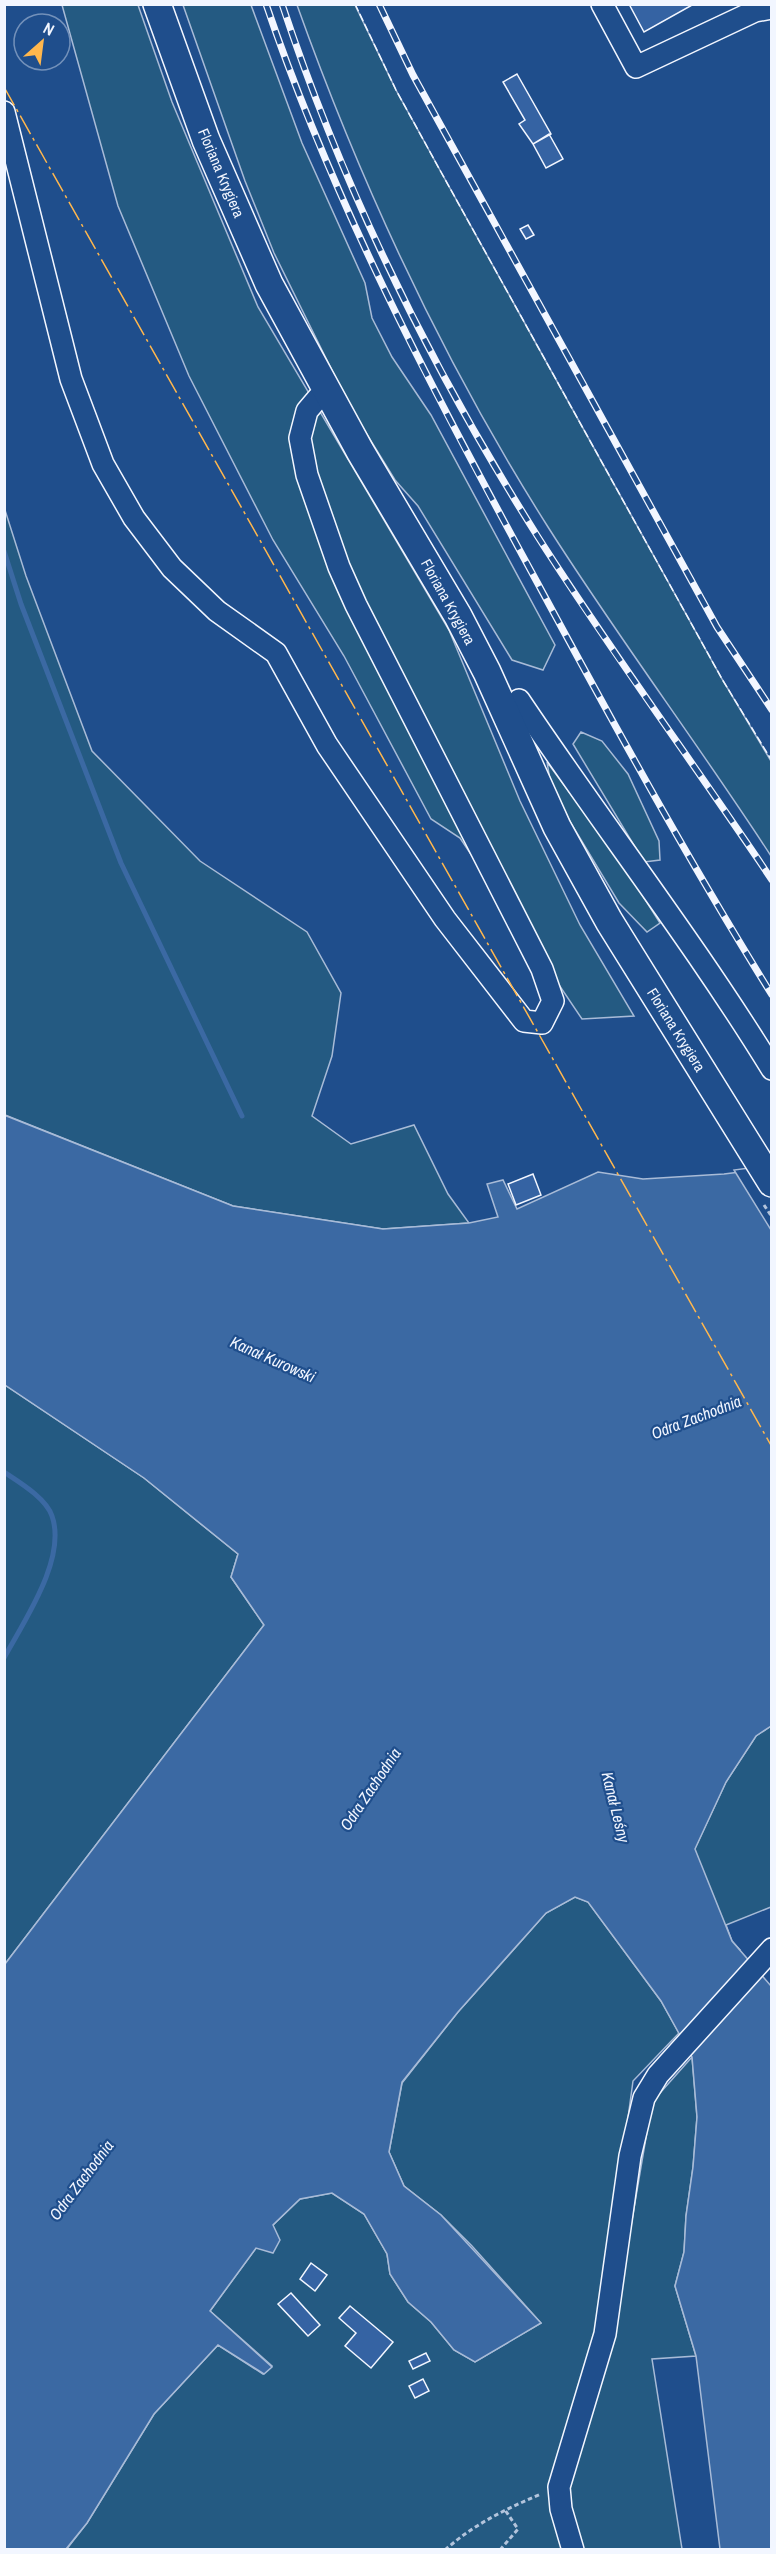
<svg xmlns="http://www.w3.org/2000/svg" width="776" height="2554" viewBox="0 0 776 2554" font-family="'Archivo Narrow',sans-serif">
<rect width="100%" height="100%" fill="#1f4e8c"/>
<!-- green -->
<path fill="#245a82" stroke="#a8bbd7" stroke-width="1.5" d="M62 5H138L172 102 258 307 449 630 520 801 580 925 634 1016 582 1019 460 838 431 819 344 656 273 540 189 376 118 206Z
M183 5H251L302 143 365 283 372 318 392 357 431 415 555 645 543 670 512 660 418 506 395 480 350 407 274 253 245 181Z
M297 5H355L396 90 441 172 722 679 771 761V856C699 745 619 639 548 527 444 363 362 187 297 5Z
M4 507 26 576 92 751 200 861 307 932 341 993 332 1056 312 1116 351 1144 414 1125 448 1194 469 1223 383 1229 233 1206 5 1115Z
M581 732 602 741 628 774 659 841 660 860 644 862 573 744Z
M547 762 624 866 660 923 647 932 619 903 572 825 551 786Z
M5 1385 144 1478 238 1554 231 1577 264 1625 5 1964Z
M771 1726V1907L726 1925 732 1941 740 1950 727 1960 678 1842 695 1848 726 1782 756 1736Z
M575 1897 588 1902 661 2001 679 2033 633 2081 601 2317 611 2344 652 2102 692 2057 697 2117 693 2167 686 2216 684 2252 675 2286 696 2356 652 2359 682 2549 66 2550 87 2523 154 2414 218 2345 263 2374 272 2366 210 2311 273 2225 300 2199 332 2193 364 2214 387 2254 390 2274 408 2302 431 2322 454 2350 475 2362 541 2323 472 2246 441 2215 404 2186 389 2152 402 2083 458 2012 546 1913Z"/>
<!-- water -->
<path fill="#3b69a3" stroke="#a8bbd7" stroke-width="1.5" d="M4 1115 233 1206 383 1229 469 1223 498 1217 487 1184 503 1180 517 1209 598 1172 643 1179 724 1174 771 1168V1726L756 1736 726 1782 695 1849 732 1941 771 1986V2549H720L696 2356 675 2286 684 2252 686 2216 693 2167 697 2117 692 2057 661 2001 588 1902 575 1897 546 1913 458 2012 402 2082 389 2152 404 2186 441 2215 541 2323 475 2362 454 2350 431 2322 408 2302 390 2274 387 2254 364 2214 332 2193 300 2199 273 2225 280 2240 273 2253 256 2248 210 2311 272 2367 264 2374 218 2345 154 2414 87 2523 66 2549H5V1964L264 1625 231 1577 238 1554 144 1478 5 1385Z"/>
<!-- pier -->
<path fill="#1f4e8c" stroke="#a8bbd7" stroke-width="1.5" d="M772 1165 771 1230 734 1170Z"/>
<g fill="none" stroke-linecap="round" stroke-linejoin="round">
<!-- stream -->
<path stroke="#3b69a3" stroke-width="5" d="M4 551 21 604 121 863 242 1116
M4 1472C19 1482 46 1498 52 1516 67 1559 24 1621 4 1658"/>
</g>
<!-- building -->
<path fill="#3563a3" stroke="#f2f6ff" stroke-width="1.5" d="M629 4H694L644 32Z
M517 74 551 134 533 144 519 124 525 120 503 82Z
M549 134 563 159 546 168 533 144Z
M528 225 534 235 526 239 520 229Z
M533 1174 541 1195 516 1205 508 1184Z
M311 2263 327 2275 315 2291 300 2279Z
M291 2293 320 2325 308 2336 278 2304Z
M350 2306 393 2342 371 2368 345 2346 356 2333 339 2318Z
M426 2353 430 2361 413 2369 409 2361Z
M423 2379 429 2391 415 2398 409 2386Z"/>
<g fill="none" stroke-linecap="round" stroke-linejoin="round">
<defs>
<path id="minor" d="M602 4 636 67 755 11 772 8
M4 112 71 379 103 464 134 518 172 568 217 611 276 653 327 745 445 919 524 1021 542 1023 553 1001 542 969 356 605 339 567 307 475 300 438 307 411 318 398 328 393
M519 700C602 824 694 942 772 1069
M573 2550 561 2509 559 2487 605 2334 630 2156 644 2098 658 2075 772 1949"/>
<path id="major" d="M157 4 206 140 269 284 360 451 458 616 487 672 557 827 609 921 772 1183"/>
</defs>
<!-- minor casing -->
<use href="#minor" stroke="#f2f6ff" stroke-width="24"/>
<!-- major casing -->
<use href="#major" stroke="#f2f6ff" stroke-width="30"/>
<!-- path -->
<path stroke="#b3c4dc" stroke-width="3" stroke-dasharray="4.5 3" stroke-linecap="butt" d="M764 1205 772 1217
M445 2550C474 2524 506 2509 541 2494
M500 2550 518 2529 505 2510"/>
<!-- minor -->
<use href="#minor" stroke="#1f4e8c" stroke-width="21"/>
<!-- major -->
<use href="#major" stroke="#1f4e8c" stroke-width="27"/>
<defs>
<path id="rail" d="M266 4C335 207 435 395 537 582 612 721 688 860 772 995
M282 4C344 191 433 371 538 537 612 653 695 765 772 880
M379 4 413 75 717 627 772 710"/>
</defs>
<!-- rail casing -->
<use href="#rail" stroke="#f2f6ff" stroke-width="7"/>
<!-- rail -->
<use href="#rail" stroke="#1f4e8c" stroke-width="4.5" stroke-dasharray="14" stroke-linecap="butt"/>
<!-- fence -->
<path stroke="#f2f6ff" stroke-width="1.5" stroke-dasharray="8 3" stroke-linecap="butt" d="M355 4 396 90 441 172 722 679 772 761"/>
<!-- power -->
<path stroke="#ffb74d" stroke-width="1.5" stroke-dasharray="21 4.5 3 4.5" stroke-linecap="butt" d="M4 87 772 1447"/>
</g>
<g text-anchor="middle" stroke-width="4.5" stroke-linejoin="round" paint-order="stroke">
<!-- street labels -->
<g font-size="15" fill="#f2f6ff" stroke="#1f4e8c">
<text transform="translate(221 173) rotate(67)" y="5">Floriana Krygiera</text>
<text transform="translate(448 602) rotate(61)" y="5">Floriana Krygiera</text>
<text transform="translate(676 1030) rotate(58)" y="5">Floriana Krygiera</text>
</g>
<!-- water labels -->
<g font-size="16" font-style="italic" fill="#f2f6ff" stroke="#1f4e8c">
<text transform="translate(273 1359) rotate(24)" y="6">Kanał Kurowski</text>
<text transform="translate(696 1417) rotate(-21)" y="6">Odra Zachodnia</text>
<text transform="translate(370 1789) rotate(-56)" y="6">Odra Zachodnia</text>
<text transform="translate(616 1807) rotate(76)" y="6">Kanał Leśny</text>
<text transform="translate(81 2180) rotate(-53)" y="6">Odra Zachodnia</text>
</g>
</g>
<!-- border -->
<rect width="776" height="2554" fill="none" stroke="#f2f6ff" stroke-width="12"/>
<!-- north arrow -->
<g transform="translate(42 42) rotate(28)"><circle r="28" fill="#1f4e8c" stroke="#7391ba" stroke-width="1.5"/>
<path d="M0-4.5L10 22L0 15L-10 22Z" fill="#ffb74d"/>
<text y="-9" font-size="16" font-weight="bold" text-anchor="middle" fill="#f2f6ff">N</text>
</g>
</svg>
